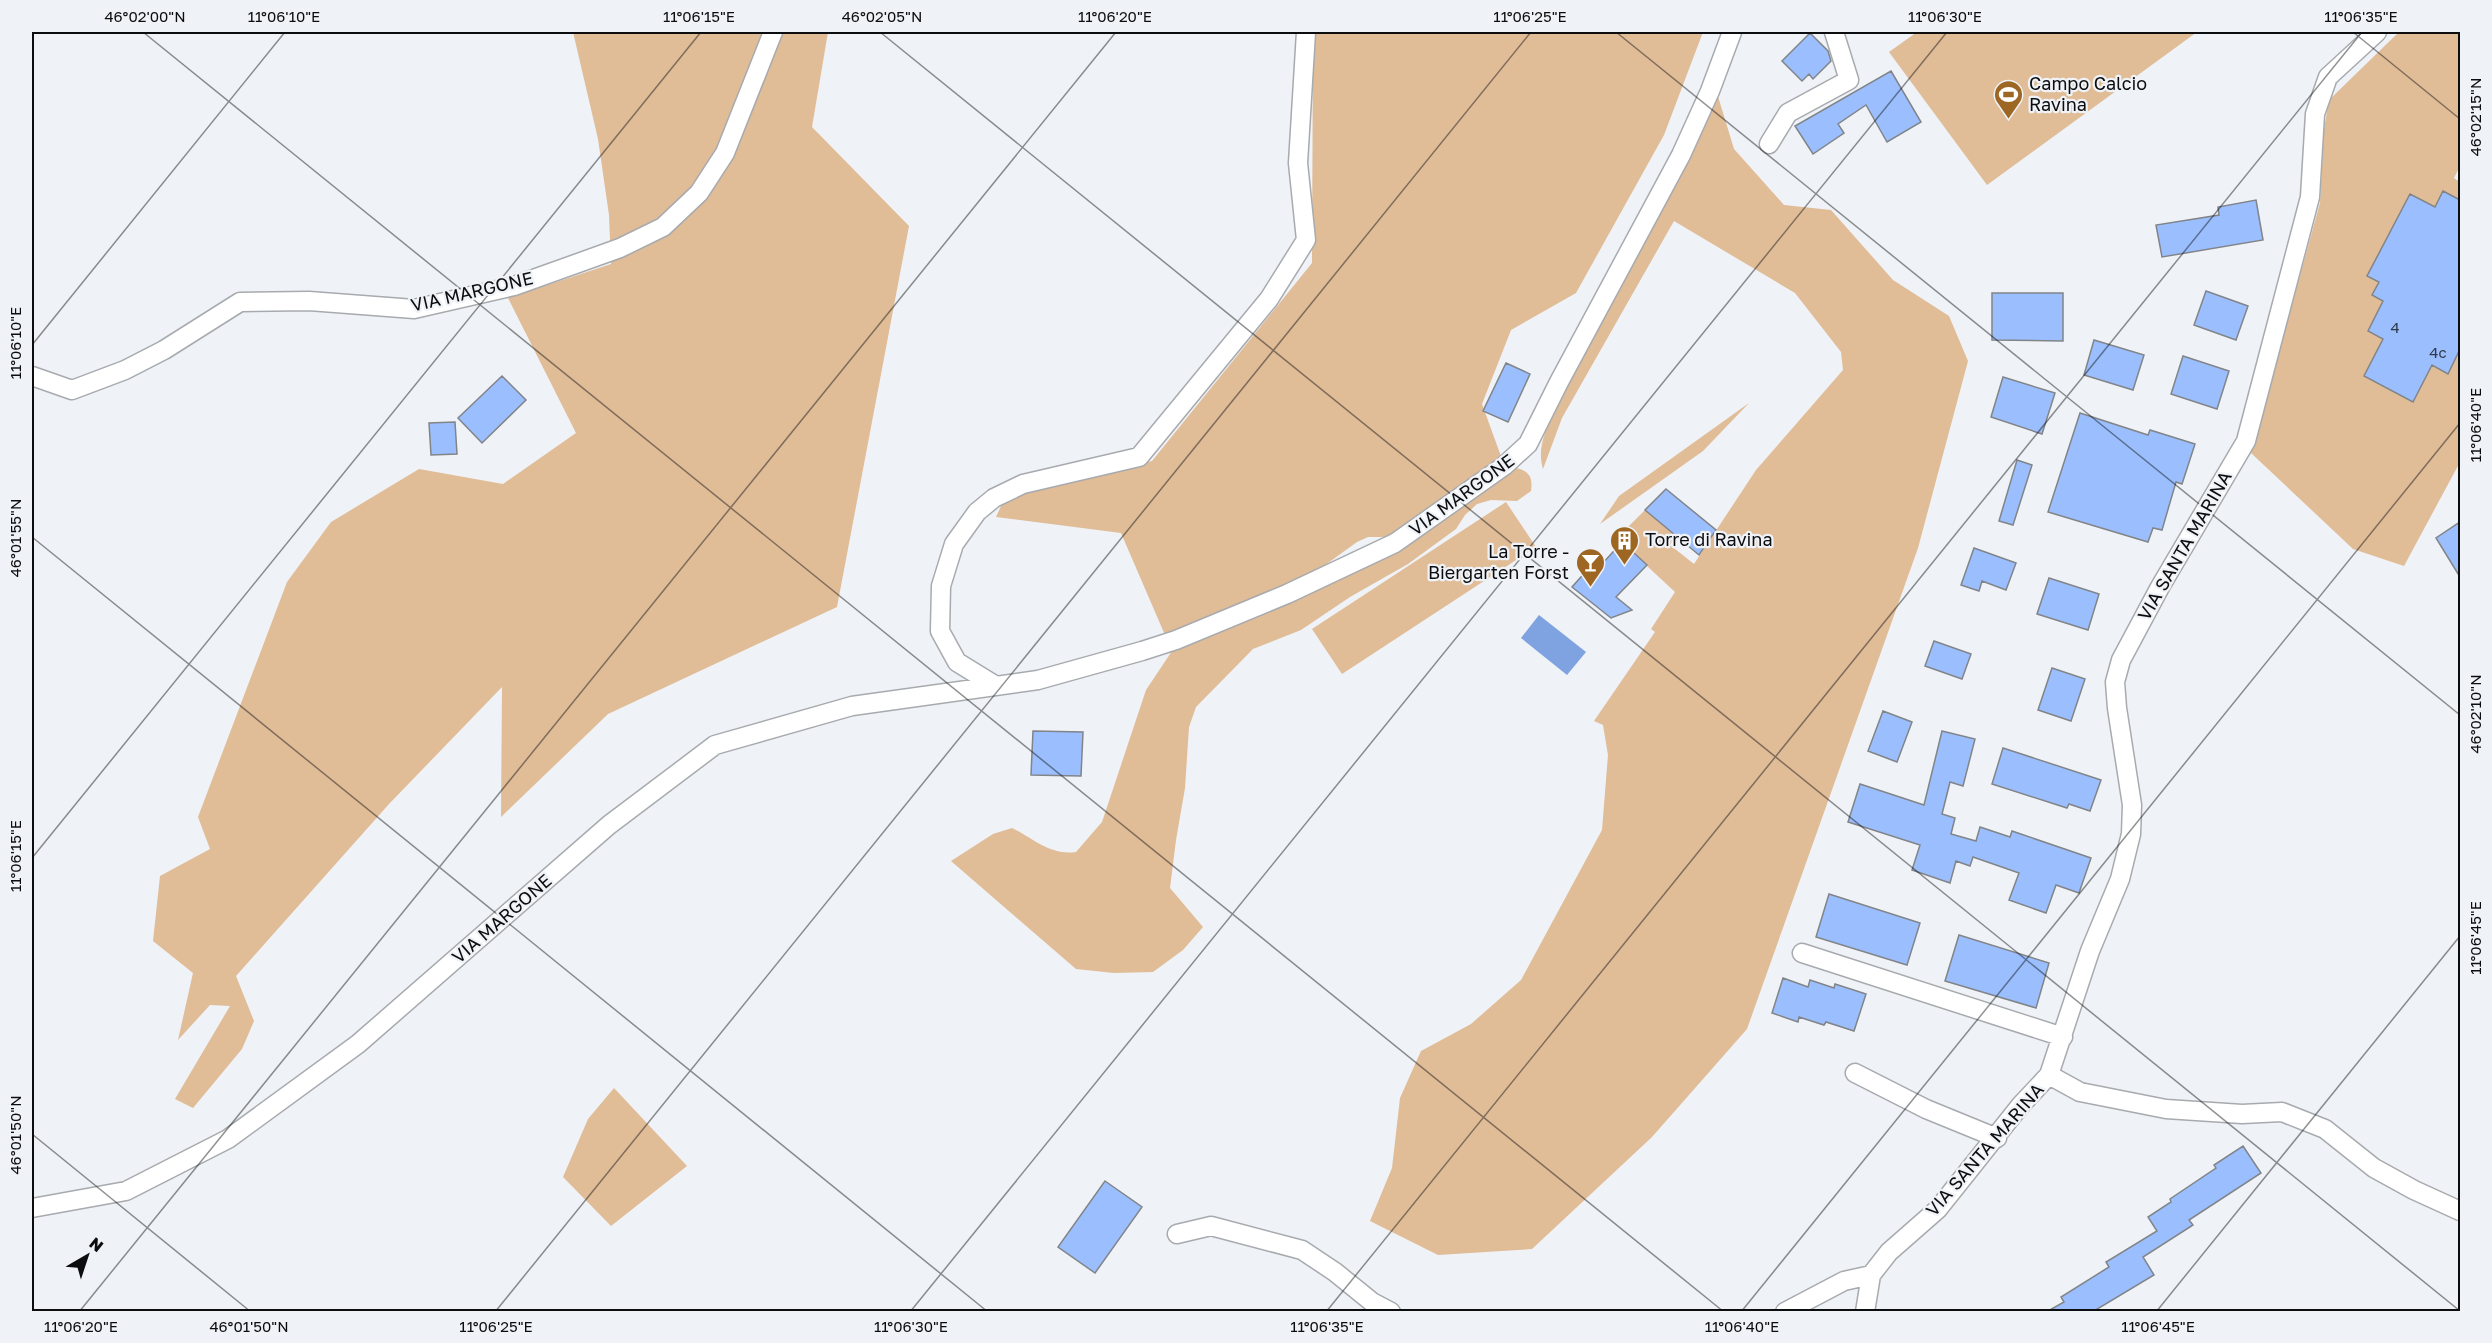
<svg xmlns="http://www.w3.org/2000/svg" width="2492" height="1343" viewBox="0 0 2492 1343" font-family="'Golos Text',sans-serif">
<rect width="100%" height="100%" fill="#eff2f6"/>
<!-- green -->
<path fill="#e0bc97" d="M573 32H828L812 127 909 226 837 607 608 714 501 817 502 687 389 804 236 976 254 1021 242 1049 193 1108 175 1099 230 1006 210 1005 178 1040 193 973 153 941 160 876 210 849 198 817 287 582 331 522 419 469 503 484 576 433 508 298 611 264 609 215 598 139Z
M1313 32H1703L1664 135 1576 293 1511 330 1482 404 1502 459 1392 537H1368L1357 542 1303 581 1165 635 1121 533 996 517 1002 504 1025 491 1152 461 1312 263Z
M1917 32H2197L1987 185 1889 52Z
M2399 32H2458L2460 34V166L2454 178 2460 182V462L2404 566 2353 549 2251 453 2320 203 2324 129 2329 100Z
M1717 93 1734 149 1784 205 1831 210 1893 280 1949 316 1968 361 1918 548 1747 1029 1652 1137 1532 1249 1438 1255 1370 1221 1392 1168 1400 1098 1421 1051 1471 1024 1521 980 1602 830 1608 755 1603 725 1594 721 1655 632 1651 629 1675 592 1617 538 1645 510 1677 536 1670 545 1694 564 1756 470 1843 370 1841 352 1795 293 1674 221 1562 418 1543 469C1537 449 1545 432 1553 414Z
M1749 403 1703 451 1600 524 1619 496Z
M1516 468C1529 471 1533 477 1531 491L1517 501 1491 500 1477 504 1465 515 1456 529 1408 564 1350 597 1301 630 1253 649 1196 707 1189 727 1185 788 1176 840 1170 888 1203 927 1183 950 1153 972 1114 973 1076 969 951 861 993 834 1012 828C1034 839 1051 856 1076 852L1102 822 1146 690 1172 651 1324 587 1387 557 1507 472Z
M1506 502 1536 547 1342 674 1312 629Z
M614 1088 687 1166 611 1226 563 1177 588 1119Z"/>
<!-- water -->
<path fill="#7fa2e0" d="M1539 615 1586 652 1567 675 1521 638Z"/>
<!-- building -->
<path fill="#9bbffe" stroke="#818488" stroke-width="1.5" d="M1810 33 1828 51 1831 61 1813 79 1809 74 1802 81 1782 61Z
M1891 71 1921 122 1887 142 1866 105 1838 124 1844 133 1813 154 1795 126Z
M2443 191 2460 200V349L2448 374 2432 365 2413 402 2364 376 2383 339 2368 331 2383 301 2372 295 2379 282 2367 276 2410 194 2435 207Z
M2256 200 2263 240 2162 257 2156 225 2219 215 2218 207Z
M2206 291 2248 306 2236 340 2194 325Z
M1992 293H2063V341L1992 340Z
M2094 340 2144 355 2133 390 2084 375Z
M2183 356 2229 371 2217 409 2171 394Z
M1506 363 1530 374 1508 422 1483 411Z
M502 376 526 400 482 443 458 418Z
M2003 377 2055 393 2042 434 1991 417Z
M2080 413 2148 435 2150 430 2195 444 2182 484 2176 482 2162 530 2153 528 2148 542 2048 512Z
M455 422 457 454 431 455 429 423Z
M2017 460 2032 465 2013 525 1999 521Z
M1666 489 1716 530 1699 555 1645 510Z
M2460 522V577L2436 538Z
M1622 542 1647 565 1616 597 1632 610 1611 618 1572 587 1597 559 1602 564Z
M1974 548 2016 563 2006 590 1982 581 1979 591 1961 585Z
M2049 578 2099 594 2088 630 2037 614Z
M1934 641 1971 654 1962 679 1925 666Z
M2052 668 2085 679 2071 721 2038 710Z
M1883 711 1912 722 1897 762 1868 751Z
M1033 731 1083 732 1081 776 1031 775Z
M1942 731 1975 739 1963 786 1950 782 1942 814 1955 818 1951 834 1976 841 1980 827 2010 837 2012 831 2091 858 2079 893 2056 885 2046 913 2009 900 2019 873 1973 857 1970 866 1956 861 1950 883 1912 870 1920 845 1848 822 1860 784 1924 805Z
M2003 748 2101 780 2090 811 2069 804 2067 808 1992 784Z
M1829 894 1920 923 1907 965 1816 937Z
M1959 935 2049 963 2036 1008 1945 981Z
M1783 978 1808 987 1810 980 1834 988 1835 984 1866 994 1854 1031 1826 1022 1824 1025 1799 1017 1798 1022 1772 1013Z
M2243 1146 2261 1173 2189 1220 2193 1225 2143 1257 2154 1275 2094 1311H2048L2064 1302 2061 1297 2109 1267 2106 1262 2157 1231 2148 1217 2171 1202 2170 1199 2216 1168 2214 1165Z
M1105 1181 1142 1207 1095 1273 1058 1247Z"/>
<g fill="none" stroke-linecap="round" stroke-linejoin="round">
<defs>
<path id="minor" d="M1769 144 1788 113 1849 80 1834 32
M32 376 72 390 125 370 164 350 240 302 309 301 414 309 514 286 620 248 663 227 699 193 725 153 773 32
M996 686 957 662 940 631 941 586 954 544 977 512 994 498 1023 484 1139 457 1269 299 1306 240 1298 163 1306 32
M1802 953 2063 1037
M1855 1073 1926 1109 1997 1138
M2049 1075 2080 1092 2166 1109 2242 1114 2282 1112 2325 1129 2374 1168 2414 1190 2460 1211
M32 1208 126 1191 228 1139 358 1044 609 825 715 745 852 706 1038 680 1142 651 1176 640 1287 594 1395 543 1504 466 1528 444 1559 382 1681 155 1710 91 1732 32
M1177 1234 1211 1226 1302 1250 1335 1272 1372 1302 1391 1312
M1785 1312 1844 1281 1871 1275
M1865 1312 1871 1275 1889 1252 1938 1209 2020 1106 2049 1075 2090 951 2120 879 2131 834 2132 805 2117 708 2115 682 2121 660 2160 587 2246 441 2310 197 2315 114 2328 77 2377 32"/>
</defs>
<!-- minor casing -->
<use href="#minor" stroke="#a7aaae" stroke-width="21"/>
<!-- minor -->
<use href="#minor" stroke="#fff" stroke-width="18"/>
</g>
<!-- ticks -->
<path fill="none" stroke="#0c0d0f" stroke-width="1.5" stroke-opacity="0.45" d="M143 32 1724 1312M880 32 2460 1311M1616 32 2460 715M2353 32 2460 119M32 345 285 32M32 537 988 1312M32 858 701 32M32 1134 251 1312M79 1312 1116 32M495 1312 1531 32M910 1312 1947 32M1326 1312 2362 32M1741 1312 2460 423M2156 1312 2460 936"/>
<!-- icons -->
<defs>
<symbol id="stadium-pin" viewBox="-11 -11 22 30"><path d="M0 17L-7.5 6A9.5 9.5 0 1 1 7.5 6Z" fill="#9d6622" stroke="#eff2f6"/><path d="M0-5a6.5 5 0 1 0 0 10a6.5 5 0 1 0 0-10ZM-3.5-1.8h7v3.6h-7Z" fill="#fff"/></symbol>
<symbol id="building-pin" viewBox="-11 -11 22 30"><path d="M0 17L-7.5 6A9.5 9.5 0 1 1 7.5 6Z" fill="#9d6622" stroke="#eff2f6"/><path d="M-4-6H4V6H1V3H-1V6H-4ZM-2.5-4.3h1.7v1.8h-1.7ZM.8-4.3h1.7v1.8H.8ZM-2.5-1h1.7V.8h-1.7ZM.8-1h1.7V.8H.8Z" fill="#fff"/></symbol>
<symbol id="bar-pin" viewBox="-11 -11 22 30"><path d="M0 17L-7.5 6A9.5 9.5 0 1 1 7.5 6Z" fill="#9d6622" stroke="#eff2f6"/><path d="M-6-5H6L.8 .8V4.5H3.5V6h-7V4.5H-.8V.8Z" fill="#fff"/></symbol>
</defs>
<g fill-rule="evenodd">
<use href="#stadium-pin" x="1992" y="78" width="33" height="45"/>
<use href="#building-pin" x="1608" y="524" width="33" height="45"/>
<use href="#bar-pin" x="1574" y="546" width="33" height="45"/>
</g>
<g text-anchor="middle" stroke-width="4.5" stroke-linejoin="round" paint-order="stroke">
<!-- number labels -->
<g font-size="15" fill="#303a4b">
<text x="2395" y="333">4</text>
<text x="2438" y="358">4c</text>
</g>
<!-- poi labels -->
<g font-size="18" fill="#0c0d0f" stroke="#eff2f6" text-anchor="start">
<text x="2029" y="90">Campo Calcio<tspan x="2029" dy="21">Ravina</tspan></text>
<text x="1645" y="546">Torre di Ravina</text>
<text x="1569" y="558" text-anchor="end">La Torre -<tspan x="1569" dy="21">Biergarten Forst</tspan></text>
</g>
<!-- street labels -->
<g font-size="18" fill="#0c0d0f" stroke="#eff2f6">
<text transform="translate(472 292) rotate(-13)" y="6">VIA MARGONE</text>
<text transform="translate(1462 495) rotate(-36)" y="6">VIA MARGONE</text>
<text transform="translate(2185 546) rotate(-60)" y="6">VIA SANTA MARINA</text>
<text transform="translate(502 919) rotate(-41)" y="6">VIA MARGONE</text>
<text transform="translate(1985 1150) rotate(-49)" y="6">VIA SANTA MARINA</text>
</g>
</g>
<!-- border -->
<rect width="2492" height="1343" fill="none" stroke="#eff2f6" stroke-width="66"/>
<!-- north arrow -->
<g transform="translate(87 1256) rotate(39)" stroke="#eff2f6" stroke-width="4.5" paint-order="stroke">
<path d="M0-4.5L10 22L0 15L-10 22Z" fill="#0c0d0f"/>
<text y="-9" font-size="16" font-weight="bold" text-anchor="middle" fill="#0c0d0f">N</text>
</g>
<rect x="33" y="33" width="2426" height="1277" fill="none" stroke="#0c0d0f" stroke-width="2"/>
<g font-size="15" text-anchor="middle" fill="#0c0d0f">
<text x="145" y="22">46°02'00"N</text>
<text x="284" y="22">11°06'10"E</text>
<text x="699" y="22">11°06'15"E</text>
<text x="882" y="22">46°02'05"N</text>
<text x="1115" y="22">11°06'20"E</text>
<text x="1530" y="22">11°06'25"E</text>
<text x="1945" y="22">11°06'30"E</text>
<text x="2361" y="22">11°06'35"E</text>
<text transform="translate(2476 117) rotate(-90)" y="5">46°02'15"N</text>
<text transform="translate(16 343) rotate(-90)" y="5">11°06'10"E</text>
<text transform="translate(2476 425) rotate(-90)" y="5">11°06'40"E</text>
<text transform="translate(16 538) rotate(-90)" y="5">46°01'55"N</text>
<text transform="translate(2476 714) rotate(-90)" y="5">46°02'10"N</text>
<text transform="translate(16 856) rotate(-90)" y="5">11°06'15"E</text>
<text transform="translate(2476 938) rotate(-90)" y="5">11°06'45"E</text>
<text transform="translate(16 1135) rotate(-90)" y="5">46°01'50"N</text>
<text x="81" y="1332">11°06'20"E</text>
<text x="249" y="1332">46°01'50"N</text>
<text x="496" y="1332">11°06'25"E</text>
<text x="911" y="1332">11°06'30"E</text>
<text x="1327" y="1332">11°06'35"E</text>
<text x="1742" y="1332">11°06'40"E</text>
<text x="2158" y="1332">11°06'45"E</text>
</g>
</svg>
